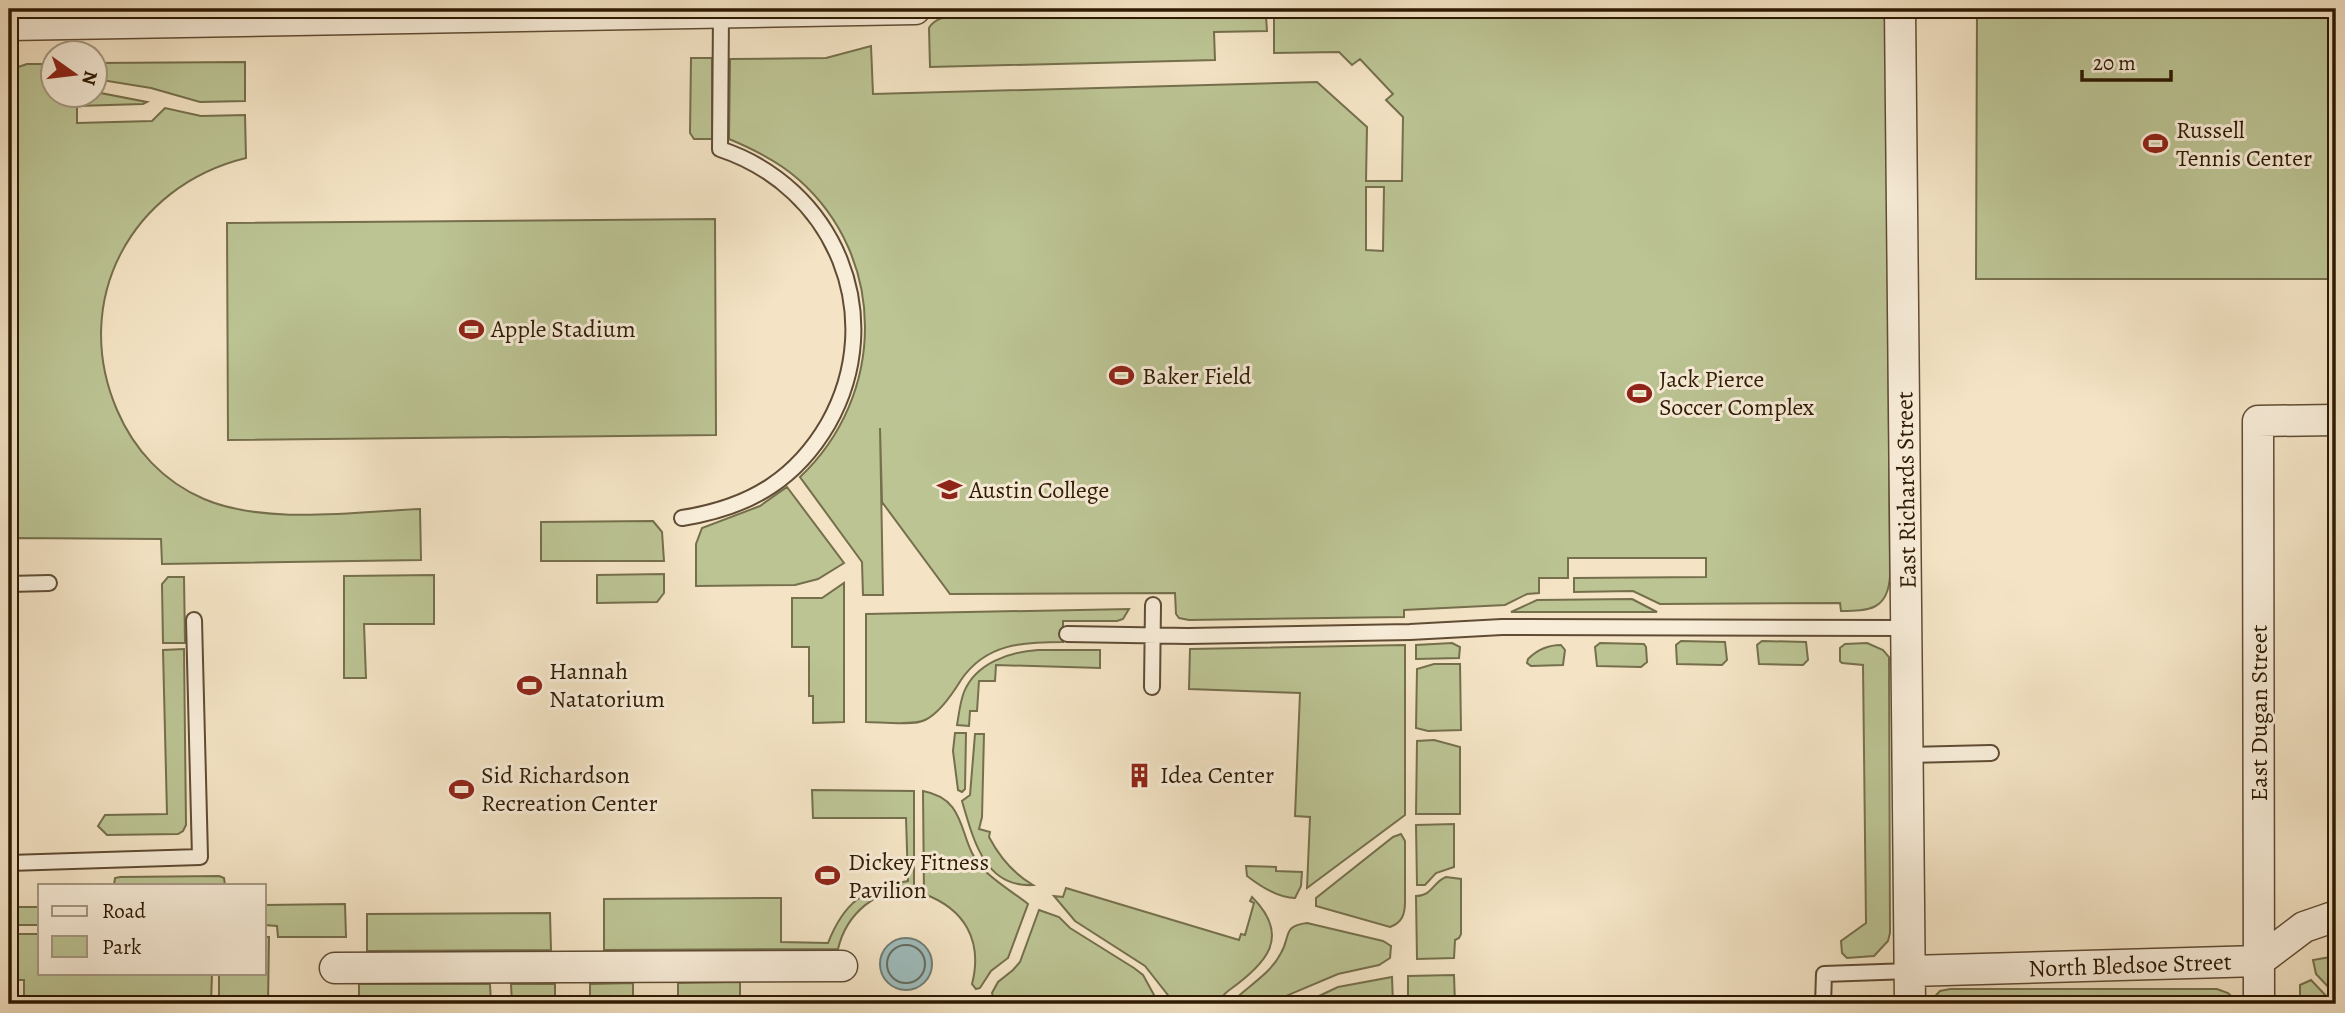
<svg xmlns="http://www.w3.org/2000/svg" width="2345" height="1013" viewBox="0 0 2345 1013" font-family="Alegreya,serif">
<rect width="100%" height="100%" fill="#f4e4c5"/>
<filter id="stains"><feTurbulence type="fractalNoise" baseFrequency=".00286" numOctaves="4"/><feColorMatrix values="0 0 0 0 .2 0 0 0 0 .09 0 0 0 0 .02 0 0 0 .5 -.17"/></filter>
<radialGradient id="worn" r=".72"><stop offset=".6" stop-color="#630" stop-opacity="0"/><stop offset="1" stop-color="#630" stop-opacity=".3"/></radialGradient>
<!-- green -->
<path fill="#bcc494" stroke="#756f4c" stroke-width="2" fill-rule="evenodd" d="M1261 9 1266 16 1267 31 1214 32 1215 60 930 67 929 28C935 17 951 16 962 12Z
M1282 9H1879C1884 14 1885 19 1886 26L1890 576C1888 610 1869 611 1841 611L1840 603 1660 604 1633 591 1574 592V578L1706 577V558H1568V578H1539V593L1527 594 1505 605 1404 610V617L1189 620 1179 618 1176 614 1175 593 950 594 882 502 880 428 883 595H863L862 562 800 477C886 396 888 258 798 179 778 161 753 149 729 139L730 59 826 58 871 46 873 94 1317 82 1367 127 1366 181H1402L1403 117 1386 100 1393 94 1360 59 1352 65 1339 52 1274 53V19ZM1366 187H1384L1383 251 1366 250Z
M1977 9H2336V279H1976Z
M691 58H712V139H694L690 133Z
M245 62V101L200 102 151 88 95 79V63Z
M27 64H52V94H94L95 92 147 102 143 104 77 106V123L152 121 165 108 201 116 245 115 246 158C131 186 70 301 117 410 134 450 164 482 204 499 265 525 355 512 420 509L421 560 162 564 161 539 13 538V563L9 570V70Z
M715 219 716 435 228 440 227 223Z
M787 487 844 563 818 579 795 585 696 586V544L702 528 760 506Z
M653 521 662 532 664 561H541V522Z
M664 574V593L657 602 597 603V575Z
M434 575V624H364L366 678H344V576Z
M168 577H184L185 643H163L162 584Z
M844 583V722L813 723V696H809V647H792V598H822Z
M1632 599 1657 612H1511L1537 600Z
M9 602 13 607 14 830 9 836Z
M1129 609 1123 619 1117 621H1063V642C1024 642 986 643 961 680 953 693 940 713 925 720 914 726 880 722 866 722V614Z
M1681 641 1725 642 1727 660 1722 665 1677 664 1676 645Z
M1762 641 1806 642 1808 660 1803 665 1759 664 1757 645Z
M1452 643 1460 647 1459 658 1416 659V645Z
M1600 643 1644 644 1646 647 1647 662 1641 667 1597 666 1595 647Z
M1867 643 1883 650 1889 657 1890 933 1888 941 1874 956 1847 958 1842 953 1841 941 1866 923 1863 665 1842 663 1840 661V648L1845 644Z
M1405 645V815L1307 888 1310 817 1295 816 1300 693 1189 689 1190 649Z
M1561 645 1565 650 1563 665 1531 666 1527 663 1528 659C1537 650 1548 645 1561 645Z
M184 649 186 825 183 831 178 834 107 835 98 826 105 815 167 814 163 650Z
M1038 650H1100V668L996 665 995 681H979L977 711H970L969 726 957 725C959 714 960 702 964 692 976 663 1009 652 1038 650Z
M1434 664H1460L1461 730 1428 731 1416 728 1417 669Z
M955 733H966L965 789 962 792 958 790 953 751Z
M975 734H984L982 817 979 829 990 832 989 837C999 856 1014 874 1033 885 984 888 973 838 962 801L970 795Z
M1434 740 1460 747V814H1416L1417 741Z
M812 790 914 791V892C877 885 846 915 838 949L604 950V899L781 898V942L828 943C844 902 864 888 908 881L906 818H813Z
M923 791C971 800 956 842 984 870 996 882 1014 893 1028 904L1008 958 991 971 980 988 976 989 972 984C983 941 965 909 924 894Z
M1454 824V867L1436 873 1425 885H1417L1416 825Z
M1401 834 1405 841V902C1405 914 1402 923 1390 927L1316 906V898L1393 837Z
M1246 866 1276 867V871L1302 872 1301 886 1295 898C1279 898 1260 886 1247 876Z
M219 876 224 878 225 885H114L115 878 120 877Z
M1446 877 1461 879V934L1459 938 1455 940 1454 958 1417 959 1416 896C1432 896 1433 882 1446 877Z
M9 881 14 889 15 907H40V925H9Z
M1066 888 1239 940 1241 934 1245 935 1254 903 1250 901 1252 897C1292 937 1266 964 1228 991 1224 994 1221 999 1217 1002 1213 1004 1181 1004 1175 1004L1145 966 1075 921 1054 896 1063 897Z
M345 904 346 937H278L277 926 264 925V905Z
M1039 910 1059 917 1070 928 1134 968 1143 975 1159 1004H995L992 993 998 982 1013 970 1020 962Z
M550 913 551 950 367 951V914Z
M1307 923 1383 941 1391 946 1390 958 1379 965 1338 974 1267 1004H1230C1246 987 1270 975 1281 953 1291 936 1282 926 1307 923Z
M9 934H40V973H212L211 1004H24V980H9Z
M264 937H269L268 1004H219V973H264Z
M2336 956V990L2332 991 2316 974 2313 960Z
M1454 975 1455 1004H1408V976Z
M1392 977 1393 1004H1302L1338 987Z
M2311 980 2329 999 2336 998V1004H2300V985Z
M740 982V1004H678V983Z
M633 983V1004H590V984Z
M359 984H490L491 1004H359Z
M511 984H555V1004H512Z
M1950 989H2217L2228 993 2240 1004H1928L1940 991Z"/>
<!-- water -->
<path fill="#9ebdbd" stroke="#717c73" stroke-width="2" d="M880 964a26 26 0 1 1 52 0a26 26 0 1 1-52 0Z"/>
<g fill="none" stroke-linecap="round" stroke-linejoin="round">
<!-- shore -->
<path stroke="#666c60" stroke-width="2" d="M887 964a19 19 0 1 1 38 0a19 19 0 1 1-38 0Z"/>
<defs>
<path id="lane" d="M682 518C714 513 744 504 771 486 795 470 814 448 828 424 889 316 835 187 720 149L721 13
M9 584 49 583
M1067 634 1188 636 1410 632 1502 627 1907 628
M1152 687 1153 605
M1908 755 1991 753
M9 863 200 857 194 620
M1823 1004 1824 974 1910 971"/>
<path id="street" d="M1900 9 1910 1004
M9 25 915 9
M335 968 842 966
M1910 971 2259 961 2304 927 2336 916
M2259 1004 2258 421 2336 420"/>
</defs>
<!-- lane casing -->
<use href="#lane" stroke="#604c34" stroke-width="18"/>
<!-- street casing -->
<use href="#street" stroke="#604c34" stroke-width="33"/>
<!-- lane -->
<use href="#lane" stroke="#f8edd9" stroke-width="14"/>
<!-- street -->
<use href="#street" stroke="#f8edd9" stroke-width="30"/>
</g>
<!-- icons -->
<defs>
<symbol id="stadium-bare" viewBox="-9 -9 18 18"><path d="M0-5a6.5 5 0 1 0 0 10a6.5 5 0 1 0 0-10ZM-3.5-1.8h7v3.6h-7Z" fill="#8f2418" stroke="#f8edd9" stroke-width="2.5" paint-order="stroke"/></symbol>
<symbol id="university-bare" viewBox="-9 -9 18 18"><path d="M0-5L7-2L0 1L-7-2ZM-4 1L0 2.5L4 1V4Q0 6-4 4Z" fill="#8f2418" stroke="#f8edd9" stroke-width="2.5" paint-order="stroke"/></symbol>
<symbol id="building-bare" viewBox="-9 -9 18 18"><path d="M-4-6H4V6H1V3H-1V6H-4ZM-2.5-4.3h1.7v1.8h-1.7ZM.8-4.3h1.7v1.8H.8ZM-2.5-1h1.7V.8h-1.7ZM.8-1h1.7V.8H.8Z" fill="#8f2418" stroke="#f8edd9" stroke-width="2.5" paint-order="stroke"/></symbol>
</defs>
<g fill-rule="evenodd">
<use href="#stadium-bare" x="2138" y="126" width="35" height="35"/>
<use href="#stadium-bare" x="454" y="312" width="35" height="35"/>
<use href="#stadium-bare" x="1104" y="358" width="35" height="35"/>
<use href="#stadium-bare" x="1622" y="376" width="35" height="35"/>
<use href="#university-bare" x="932" y="472" width="35" height="35"/>
<use href="#stadium-bare" x="512" y="668" width="35" height="35"/>
<use href="#building-bare" x="1122" y="758" width="35" height="35"/>
<use href="#stadium-bare" x="444" y="772" width="35" height="35"/>
<use href="#stadium-bare" x="810" y="858" width="35" height="35"/>
</g>
<g text-anchor="middle" stroke-width="6" stroke-linejoin="round" paint-order="stroke">
<!-- poi labels -->
<g font-size="24" fill="#2e1a03" stroke="#f8edd9" text-anchor="start">
<text x="2176" y="138">Russell<tspan x="2176" dy="28">Tennis Center</tspan></text>
<text x="491" y="337">Apple Stadium</text>
<text x="1142" y="384">Baker Field</text>
<text x="1659" y="387">Jack Pierce<tspan x="1659" dy="28">Soccer Complex</tspan></text>
<text x="969" y="498">Austin College</text>
<text x="549" y="679">Hannah<tspan x="549" dy="28">Natatorium</tspan></text>
<text x="481" y="783">Sid Richardson<tspan x="481" dy="28">Recreation Center</tspan></text>
<text x="1160" y="783">Idea Center</text>
<text x="848" y="870">Dickey Fitness<tspan x="848" dy="28">Pavilion</tspan></text>
</g>
<!-- street labels -->
<g font-size="24" fill="#2e1a03" stroke="#f8edd9">
<text transform="translate(1906 490) rotate(-91)" y="8">East Richards Street</text>
<text transform="translate(2259 713) rotate(-90)" y="8">East Dugan Street</text>
<text transform="translate(2130 965) rotate(-2)" y="8">North Bledsoe Street</text>
</g>
</g>
<!-- margin -->
<rect width="2345" height="1013" fill="none" stroke="#f4e4c5" stroke-width="35"/>
<rect x="10" y="10" width="2324" height="992" fill="none" stroke="#2e1a03" stroke-width="3.5"/>
<rect x="18" y="18" width="2310" height="978" fill="none" stroke="#2e1a03" stroke-width="2"/>
<!-- legend -->
<rect x="38" y="884" width="228" height="91" fill="#f8edd9" stroke="#a79983" stroke-width="2"/>
<rect x="52" y="906" width="35" height="10" fill="#f8edd9" stroke="#a79983" stroke-width="2"/>
<text x="102" y="918" font-size="21" fill="#2e1a03">Road</text>
<rect x="52" y="936" width="35" height="21" fill="#bcc494" stroke="#a79983" stroke-width="2"/>
<text x="102" y="954" font-size="21" fill="#2e1a03">Park</text>
<!-- north arrow -->
<g transform="translate(74 74) rotate(104)"><circle r="33" fill="#f8edd9" stroke="#a79983" stroke-width="2"/>
<path d="M0-5L12 26L0 18L-12 26Z" fill="#8f2418"/>
<text y="-10" font-size="19" font-weight="bold" text-anchor="middle" fill="#2e1a03">N</text>
</g>
<!-- scale -->
<path d="M2082 70v10h89v-10" fill="none" stroke="#2e1a03" stroke-width="3.5"/>
<text x="2093" y="70" font-size="21" fill="#2e1a03" stroke="#f8edd9" stroke-width="5" paint-order="stroke">20 m</text>
<rect width="100%" height="100%" filter="url(#stains)"/>
<rect width="100%" height="100%" fill="url(#worn)"/>
</svg>
